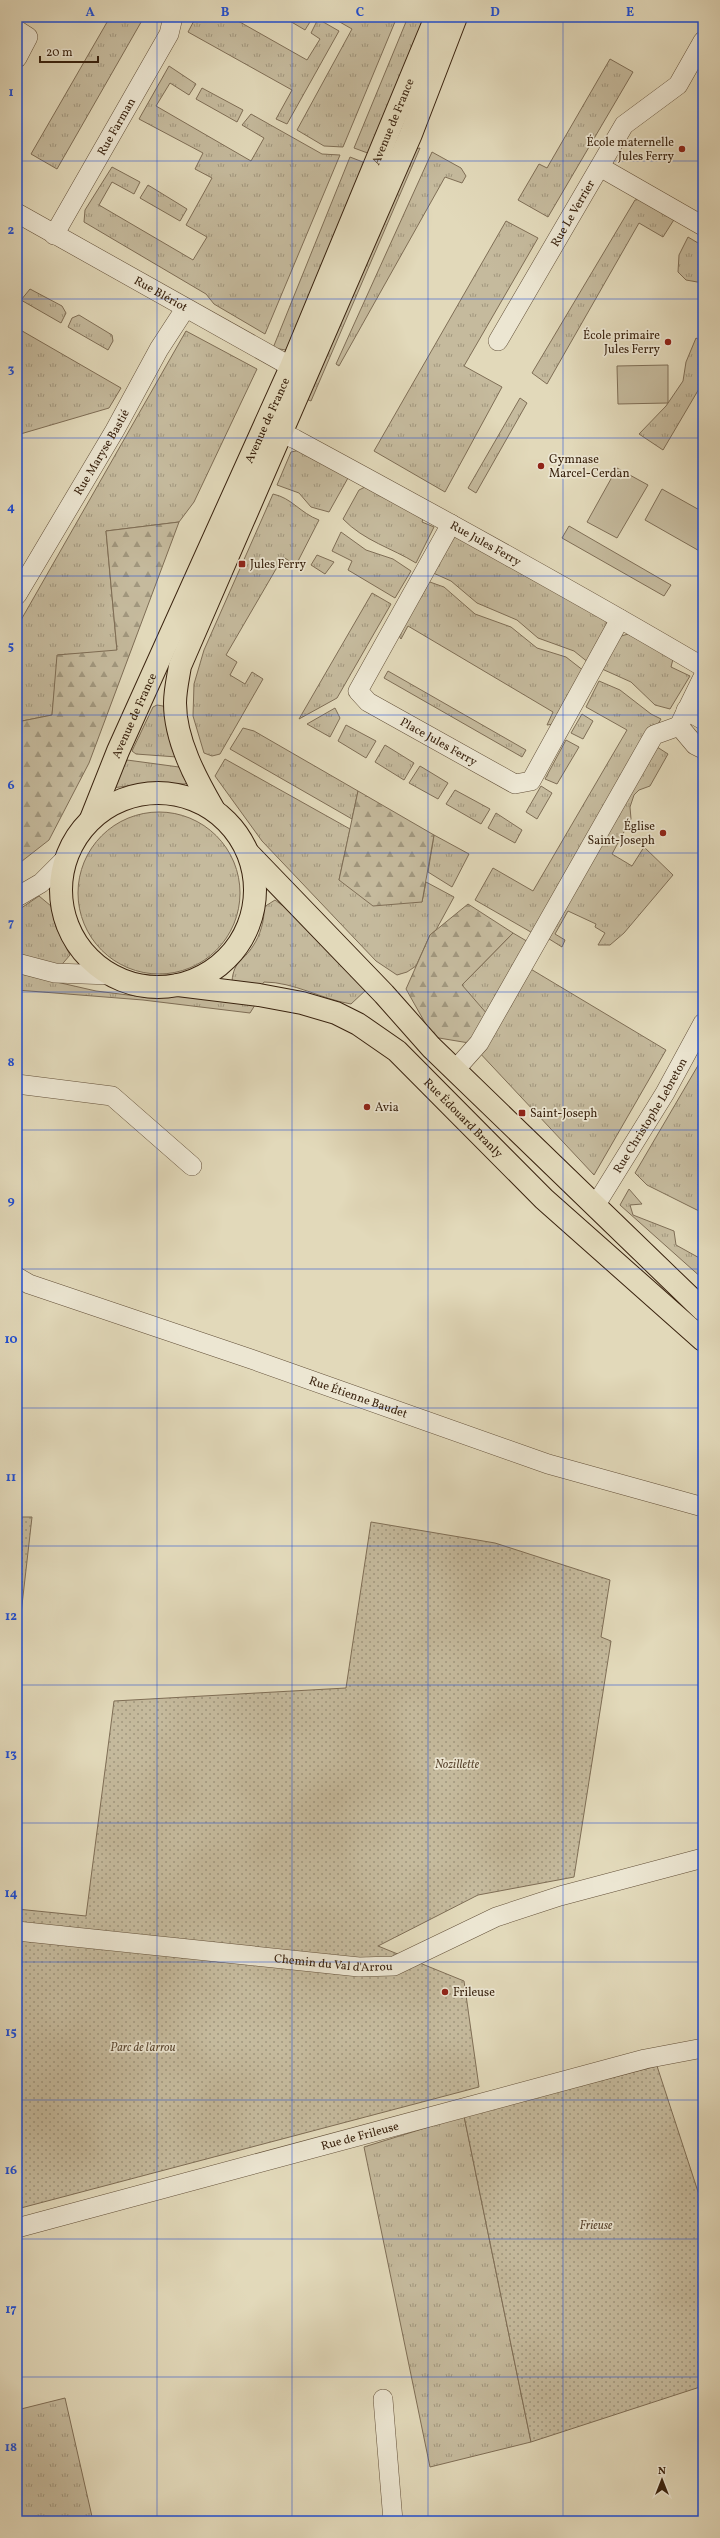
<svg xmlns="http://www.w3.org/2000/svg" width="720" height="2538" viewBox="0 0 720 2538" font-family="Vollkorn,serif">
<defs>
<pattern id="grass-tufts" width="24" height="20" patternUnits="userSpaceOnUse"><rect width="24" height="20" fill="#c5ba9d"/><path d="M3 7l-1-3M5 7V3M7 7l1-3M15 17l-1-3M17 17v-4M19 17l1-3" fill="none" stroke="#a1977e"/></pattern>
<pattern id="forest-firs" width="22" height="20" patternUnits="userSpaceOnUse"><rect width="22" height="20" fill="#c5ba9d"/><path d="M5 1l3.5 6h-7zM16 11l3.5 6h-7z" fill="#a1977e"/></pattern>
<pattern id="park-dots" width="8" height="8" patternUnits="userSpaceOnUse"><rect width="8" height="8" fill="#c5ba9d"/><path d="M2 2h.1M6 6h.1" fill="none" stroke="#a1977e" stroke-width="1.8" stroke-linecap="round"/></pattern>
</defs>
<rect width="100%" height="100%" fill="#e2d9ba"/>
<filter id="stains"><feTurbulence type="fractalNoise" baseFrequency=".005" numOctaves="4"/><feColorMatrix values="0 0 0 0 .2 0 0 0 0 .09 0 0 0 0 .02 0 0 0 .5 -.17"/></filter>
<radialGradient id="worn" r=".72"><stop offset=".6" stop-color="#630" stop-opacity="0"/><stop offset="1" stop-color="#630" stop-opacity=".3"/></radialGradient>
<!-- grass -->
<path fill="url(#grass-tufts)" stroke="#7f6e56" d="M110 17H144L57 169 31 154Z
M196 17H231L307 60 320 39 311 33 318 19 339 31 287 124 276 119 292 90 188 32Z
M283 17H313L305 30Z
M331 17H397L343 147 324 146 297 130 352 29Z
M408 17H428L373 155 354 148Z
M610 59 633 72 548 217 518 200 539 164 547 168Z
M169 66 196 84 189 95 170 83 156 106 251 161 264 138 242 125 251 114 322 154 340 155 265 334 214 304 206 294 84 222 85 210 112 167 140 182 134 194 112 182 99 205 193 260 207 237 186 225 212 178 195 169 203 153 139 119Z
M202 88 243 110 237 122 196 99Z
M420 148 311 401 304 398 411 150Z
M432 152 461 168 466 176 462 183 445 177 339 366 336 364Z
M350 157 368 164 286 350 273 348Z
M148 185 187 209 180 221 140 198Z
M642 199 675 218 663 237 639 223 547 384 532 373 635 200Z
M506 221 538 238 464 366 502 387 445 492 374 451Z
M688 237 703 246V283L686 280 678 272 679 255Z
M30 289 62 306 66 313 61 323 21 300Z
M79 315 112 335 113 341 108 350 68 327 72 318Z
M17 328 121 388 109 408 17 435Z
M186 331 257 369 194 502 179 522 106 531 117 651 58 655 52 715 17 722V627Z
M696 338 703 342V382L663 450 639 434 666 406 683 381 686 362Z
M520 398 527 403 476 493 468 488Z
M300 450 348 478 329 512 311 507 299 493 277 485 291 452Z
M365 487 424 517 422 522 434 527 416 563C392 548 364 541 343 519L359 490Z
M273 494C292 498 300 513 319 520L296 565 283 557 226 655 237 662 230 675 245 684 252 672 263 679 220 754 212 756 204 753 193 716 194 684 204 650Z
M341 532 366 550 393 559 411 571 395 598 348 570 352 561 332 551Z
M460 537 606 620 607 631 589 663 574 651 538 638 517 620 477 603 451 581 431 572 451 538Z
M317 555 334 562 325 574 311 565Z
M427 581 444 587 475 614 511 627 537 648 566 657 584 671 554 724 547 725 553 712 408 626 401 639 399 636Z
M372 593 391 604 337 698 299 719Z
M628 634 673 659 671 667 690 676 670 709 655 705 631 682 602 669 618 637Z
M388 671 526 750 522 757 384 678Z
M599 681 620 690 651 714 661 719 536 935 475 900 493 868 533 891 627 730 586 707Z
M157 705 163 706 166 710 177 757 136 754 132 751 153 707Z
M335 708 340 718 330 737 307 724Z
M582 714 593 721 583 739 571 733Z
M346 725 376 741 366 758 338 741Z
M243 728 254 731 358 791 352 819 230 749Z
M566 740 579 747 557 784 545 779Z
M385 745 414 763 404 780 375 762Z
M654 745 668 754 650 786 639 790 634 795 630 807 631 819 612 854 632 866 644 847 673 875 624 933 610 945H598L605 933 595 927 596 924 568 911 555 934 565 940 562 947 546 937Z
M225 759 350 829 339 880 422 902 426 882 454 897 436 930 430 935 416 966 407 972 397 975 376 961 262 841 215 776Z
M127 760 179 767 188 781 185 784 150 783 112 788Z
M420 766 448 783 438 799 409 783Z
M541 786 552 793 537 819 526 812Z
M455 790 490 809 481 824 446 804Z
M78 893a81 81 0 1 1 162 0a81 81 0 1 1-162 0Z
M496 813 522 830 515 843 488 828Z
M434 835 469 854 452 887 428 872Z
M39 896 51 906 56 927 70 955 58 969 17 956V911Z
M275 900 286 908 367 989 351 1004C321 999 294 982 264 982L257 991 232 981C234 960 243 962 253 946 260 936 265 919 264 907Z
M513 933 530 943 475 1039 462 985Z
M529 968 666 1050 594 1175 477 1050Z
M17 973 96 991 152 998 207 994 255 1005 250 1013 143 1000 17 990Z
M703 1057V1208L699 1211 647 1185 635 1173Z
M629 1189 642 1204 630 1205 633 1215 674 1231 676 1245 703 1260V1279L620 1205Z
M464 2116 531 2442 430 2467 364 2147Z
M65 2398 93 2521H17V2410Z"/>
<!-- forest -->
<path fill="url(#forest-firs)" stroke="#7f6e56" d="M179 522 89 763 49 840 17 865V722L52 715 57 655 117 650 106 531Z
M358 791 434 835 422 902 373 906 339 880Z
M468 904 513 933 462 985 488 1015 469 1043 433 1037 406 989 430 935Z"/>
<!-- park -->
<path fill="url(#park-dots)" stroke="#7f6e56" d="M17 1517H32L17 1649Z
M371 1522 495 1543 610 1580 601 1637 611 1641 574 1877 478 1895 378 1946 464 1981 479 2087 17 2209V1909L86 1916 114 1701 346 1688Z
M657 2066 703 2207V2386L531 2442 464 2116Z"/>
<!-- pitch -->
<path fill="#c5ba9d" stroke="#7f6e56" d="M668 365V403L618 404 617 366Z
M617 468 648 485 617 538 587 522Z
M662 489 703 512V553L645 520Z
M569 526 671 585 664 596 562 538Z"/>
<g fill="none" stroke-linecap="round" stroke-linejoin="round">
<defs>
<g id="minor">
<path d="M17 30 28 37 17 58"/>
<path d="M600 167 703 226"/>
<path id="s1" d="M17 213 304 374"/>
<path id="s2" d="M54 235 169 34 173 17"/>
<path id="s3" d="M498 341 624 125 678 85 703 41"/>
<path id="s4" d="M269 427 295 439C432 513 569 588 703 667"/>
<path id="s5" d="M451 524 358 691 368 702 515 784 531 781 620 619"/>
<path id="s6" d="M17 595 115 430 159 349 185 309"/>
<path d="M703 677 679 726 695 745 703 749"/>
<path d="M686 710 703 720"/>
<path d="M17 897 41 883 66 858"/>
<path d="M17 963 55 973 110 975"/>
<path d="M455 1070 479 1043 654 735 679 726"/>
<path d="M17 1084 112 1096 192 1166"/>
<path id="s7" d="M595 1206 665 1093 703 1023"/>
<path id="s8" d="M17 1277 29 1284 251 1359 548 1464 703 1507"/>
<path id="s9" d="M17 1931 359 1967 394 1966 496 1917 560 1896 703 1858"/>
<path id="s10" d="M17 2228 645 2059 703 2048"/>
<path d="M383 2399 393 2521"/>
</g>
<g id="major">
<circle cx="158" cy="890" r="97"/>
<path d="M214 810C196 779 175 740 175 703 175 691 178 678 180 666L411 134 456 17"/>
<path id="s11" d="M91 819 118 751 291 367 436 17"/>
<path d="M249 854 384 994 431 1047 703 1310"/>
<path id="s12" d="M178 985 259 995 302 1003 336 1013 358 1024 397 1051 544 1199 703 1340"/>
</g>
</defs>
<!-- minor casing -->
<use href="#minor" stroke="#635039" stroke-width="20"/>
<!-- major casing -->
<use href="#major" stroke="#39220e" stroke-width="24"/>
<!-- minor -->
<use href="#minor" stroke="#ece6d2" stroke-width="19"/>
<!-- major -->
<use href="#major" stroke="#e2d9ba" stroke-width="22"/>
</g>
<!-- grid -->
<path fill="none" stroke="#1d4ed8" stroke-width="1" stroke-opacity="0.55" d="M157 17V2521M292 17V2521M428 17V2521M563 17V2521M17 161H703M17 299H703M17 438H703M17 576H703M17 715H703M17 853H703M17 992H703M17 1130H703M17 1269H703M17 1408H703M17 1546H703M17 1685H703M17 1823H703M17 1962H703M17 2100H703M17 2239H703M17 2377H703"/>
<!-- markers -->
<g fill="#8f2418" stroke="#ece6d2" stroke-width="1.5">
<circle cx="682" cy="149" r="4"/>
<circle cx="668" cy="342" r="4"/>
<circle cx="541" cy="466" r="4"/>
<rect x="238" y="560" width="8" height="8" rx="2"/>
<circle cx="663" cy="833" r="4"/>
<circle cx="367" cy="1107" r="4"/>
<rect x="518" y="1109" width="8" height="8" rx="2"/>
<circle cx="445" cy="1992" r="4"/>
</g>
<g text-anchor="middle" stroke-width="3.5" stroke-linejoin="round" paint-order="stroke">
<!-- street labels -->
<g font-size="12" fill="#39220e" stroke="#ece6d2">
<text dy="4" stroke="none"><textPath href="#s11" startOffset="760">Avenue de France</textPath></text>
<text dy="4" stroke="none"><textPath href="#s2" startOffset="125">Rue Farman</textPath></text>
<text dy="4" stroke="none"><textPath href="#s3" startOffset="148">Rue Le Verrier</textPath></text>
<text dy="4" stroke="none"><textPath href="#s1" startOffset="165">Rue Blériot</textPath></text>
<text dy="4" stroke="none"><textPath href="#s11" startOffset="436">Avenue de France</textPath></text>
<text dy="4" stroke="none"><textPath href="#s6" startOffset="166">Rue Maryse Bastié</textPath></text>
<text dy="4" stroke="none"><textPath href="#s4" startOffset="246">Rue Jules Ferry</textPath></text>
<text dy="4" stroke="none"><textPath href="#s11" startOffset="112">Avenue de France</textPath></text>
<text dy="4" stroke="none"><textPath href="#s5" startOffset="287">Place Jules Ferry</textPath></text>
<text dy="4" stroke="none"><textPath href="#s7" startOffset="106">Rue Christophe Lebreton</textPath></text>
<text dy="4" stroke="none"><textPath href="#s12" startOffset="327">Rue Édouard Branly</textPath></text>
<text dy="4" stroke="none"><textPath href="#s8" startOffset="362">Rue Étienne Baudet</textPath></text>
<text dy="4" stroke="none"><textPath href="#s9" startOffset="318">Chemin du Val d'Arrou</textPath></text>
<text dy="4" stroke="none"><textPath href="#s10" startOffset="355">Rue de Frileuse</textPath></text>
</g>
<!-- poi labels -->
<g font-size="12" fill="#39220e" stroke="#ece6d2" text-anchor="start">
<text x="674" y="146" text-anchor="end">École maternelle<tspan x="674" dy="14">Jules Ferry</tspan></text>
<text x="660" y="339" text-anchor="end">École primaire<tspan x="660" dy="14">Jules Ferry</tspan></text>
<text x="549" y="463">Gymnase<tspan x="549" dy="14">Marcel-Cerdan</tspan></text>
<text x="250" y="568">Jules Ferry</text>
<text x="655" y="830" text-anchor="end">Église<tspan x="655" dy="14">Saint-Joseph</tspan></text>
<text x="375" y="1111">Avia</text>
<text x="530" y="1117">Saint-Joseph</text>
<text x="453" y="1996">Frileuse</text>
</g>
<!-- park labels -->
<g font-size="12" font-style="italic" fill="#5c4832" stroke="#ece6d2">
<text x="457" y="1768">Nozillette</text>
<text x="143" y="2051">Parc de l'arrou</text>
<text x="596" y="2229">Frieuse</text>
</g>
</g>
<!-- margin -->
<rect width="720" height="2538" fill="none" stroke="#e2d9ba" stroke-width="44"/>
<!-- north arrow -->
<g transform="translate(662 2480)" stroke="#ece6d2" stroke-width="3" paint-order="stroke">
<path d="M0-3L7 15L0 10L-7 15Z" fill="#39220e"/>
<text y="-6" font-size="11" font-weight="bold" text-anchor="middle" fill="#39220e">N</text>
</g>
<!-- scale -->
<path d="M40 56v6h58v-6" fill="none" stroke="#39220e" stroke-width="2"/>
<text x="46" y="56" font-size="12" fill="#39220e" stroke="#ece6d2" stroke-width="3" paint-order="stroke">20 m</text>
<rect x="22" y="22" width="676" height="2494" fill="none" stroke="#1d4ed8" stroke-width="1.5"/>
<g font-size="13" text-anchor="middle" font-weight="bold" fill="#1d4ed8">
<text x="90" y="16">A</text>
<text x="225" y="16">B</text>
<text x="360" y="16">C</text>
<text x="495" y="16">D</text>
<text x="630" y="16">E</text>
<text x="11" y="96">1</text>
<text x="11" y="234">2</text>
<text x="11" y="373">3</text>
<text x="11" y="511">4</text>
<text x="11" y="650">5</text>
<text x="11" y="789">6</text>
<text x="11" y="927">7</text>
<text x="11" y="1066">8</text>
<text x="11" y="1204">9</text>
<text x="11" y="1343">10</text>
<text x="11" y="1481">11</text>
<text x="11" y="1620">12</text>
<text x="11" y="1758">13</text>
<text x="11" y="1897">14</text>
<text x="11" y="2036">15</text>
<text x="11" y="2174">16</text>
<text x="11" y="2313">17</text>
<text x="11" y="2451">18</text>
</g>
<rect width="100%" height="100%" filter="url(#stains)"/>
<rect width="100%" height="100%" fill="url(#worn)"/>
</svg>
